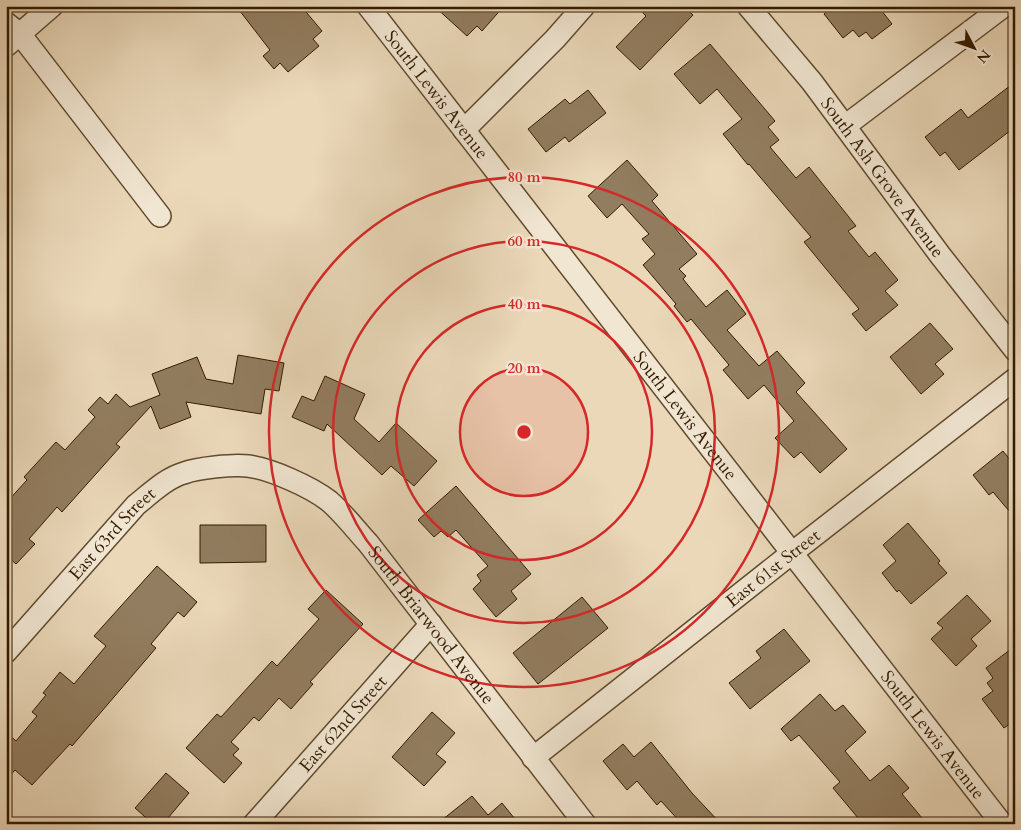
<svg xmlns="http://www.w3.org/2000/svg" width="1021" height="830" viewBox="0 0 1021 830" font-family="Cardo,serif">
<rect width="100%" height="100%" fill="#ead8b9"/>
<filter id="stains"><feTurbulence type="fractalNoise" baseFrequency=".004" numOctaves="4"/><feColorMatrix values="0 0 0 0 .2 0 0 0 0 .09 0 0 0 0 .02 0 0 0 .5 -.17"/></filter>
<radialGradient id="worn" r=".72"><stop offset=".6" stop-color="#630" stop-opacity="0"/><stop offset="1" stop-color="#630" stop-opacity=".3"/></radialGradient>
<!-- building -->
<path fill="#927d60" stroke="#321a00" d="M236 6H301L322 31 313 39 319 46 288 72 280 63 274 69 263 56 270 50Z
M434 6H504L482 31 477 26 467 36Z
M636 6H684L693 15 640 70 616 47 646 16Z
M833 6H878L892 24 872 39 866 32 859 37 853 30 843 38 824 14Z
M710 44 775 121 768 127 779 140 770 147 796 178 809 167 856 226 848 231 869 257 875 252 898 280 885 291 898 305 866 331 852 314 859 309 804 242 811 237 749 164 748 165 723 134 742 119 717 89 700 104 674 74Z
M1015 82V127L959 170 945 152 940 156 925 137 961 109 968 118Z
M588 90 606 113 569 142 565 137 546 152 528 129 565 99 570 104Z
M627 160 658 195 652 201 697 254 679 269 686 276 683 279 706 307 727 290 746 314 727 330 759 366 777 351 805 383 796 392 847 449 820 473 801 452 794 458 775 438 794 421 764 385 748 399 723 370 729 365 691 319 687 322 674 306 676 304 643 265 655 254 642 239 649 234 622 204 607 218 588 196Z
M930 323 953 349 935 364 944 374 921 394 890 357Z
M238 355 284 363 279 391 265 389 261 414 186 402 191 417 160 429 151 406 116 444 120 447 62 512 57 507 29 539 35 544 16 564 6 555V503L27 480 24 477 56 442 65 450 95 417 88 410 100 397 108 404 116 394 130 407 160 395 152 374 197 357 206 379 233 384Z
M325 376 365 394 354 419 379 442 396 423 437 461 414 486 391 466 382 475 327 424 324 431 292 417 302 396 314 401Z
M1003 451 1015 466V518L993 492 989 495 973 475Z
M456 486 531 574 511 591 517 599 496 617 473 589 481 581 477 575 488 566 456 530 448 537 441 531 434 537 418 520Z
M908 523 940 561 938 563 947 573 911 604 899 590 897 592 882 573 896 561 883 545Z
M200 525H266V562L200 563Z
M157 566 197 602 184 617 178 612 151 644 156 648 72 746 70 744 32 785 15 770 6 780V732L16 741 37 716 32 712 46 695 43 693 60 672 74 684 106 646 94 636Z
M326 590 363 624 310 682 313 684 291 709 279 698 259 721 254 717 231 742 239 749 233 755 242 763 224 783 186 748 217 714 221 717 272 661 277 666 319 619 308 609Z
M967 595 991 621 971 639 977 646 956 666 931 639 943 628 937 623Z
M582 597 608 628 538 684 513 653Z
M784 629 810 661 750 709 729 683 761 658 756 651Z
M1015 646V720L1004 728 982 699 993 691 987 683 993 678 986 668Z
M820 694 835 711 843 705 866 732 845 751 870 781 889 765 909 788 902 794 927 824H863L833 788 840 782 799 735 791 741 781 729Z
M432 712 455 733 436 754 446 762 424 786 392 757Z
M651 742 692 793 721 824H682L661 801 657 805 637 781 627 790 603 761 623 744 634 757Z
M166 773 189 793 163 824H153L135 808Z
M472 796 488 815 502 803 519 824H437Z"/>
<g fill="none" stroke-linecap="round" stroke-linejoin="round">
<defs>
<g id="minor">
<path id="s1" d="M368 6 1002 824"/>
<path id="s2" d="M748 6 812 82 940 255 1015 350"/>
<path d="M6 23 20 34 160 216"/>
<path d="M6 46 52 6"/>
<path d="M845 126 1004 6"/>
<path d="M464 130 555 39 584 6"/>
<path id="s3" d="M6 652 136 505C150 494 166 478 184 473 197 468 234 464 248 466 271 469 311 487 329 501 343 513 356 530 368 543L585 824"/>
<path id="s4" d="M533 758 792 553 1015 379"/>
<path id="s5" d="M254 824 431 624"/>
</g>
</defs>
<!-- minor casing -->
<use href="#minor" stroke="#604a2e" stroke-width="24"/>
<!-- minor -->
<use href="#minor" stroke="#f1e6d2" stroke-width="21"/>
</g>
<!-- distance rings -->
<circle cx="524" cy="432" r="64" fill="#d62828" fill-opacity=".12"/>
<g fill="none" stroke="#d62828" stroke-width="2.5">
<circle cx="524" cy="432" r="64"/>
<circle cx="524" cy="432" r="128"/>
<circle cx="524" cy="432" r="191"/>
<circle cx="524" cy="432" r="255"/>
</g>
<g text-anchor="middle" stroke-width="5" stroke-linejoin="round" paint-order="stroke">
<!-- street labels -->
<g font-size="18" fill="#321a00" stroke="#f1e6d2">
<text dy="6" stroke="none"><textPath href="#s1" startOffset="112">South Lewis Avenue</textPath></text>
<text dy="6" stroke="none"><textPath href="#s2" startOffset="218">South Ash Grove Avenue</textPath></text>
<text dy="6" stroke="none"><textPath href="#s1" startOffset="518">South Lewis Avenue</textPath></text>
<text dy="6" stroke="none"><textPath href="#s3" startOffset="159">East 63rd Street</textPath></text>
<text dy="6" stroke="none"><textPath href="#s4" startOffset="306">East 61st Street</textPath></text>
<text dy="6" stroke="none"><textPath href="#s3" startOffset="569">South Briarwood Avenue</textPath></text>
<text dy="6" stroke="none"><textPath href="#s5" startOffset="134">East 62nd Street</textPath></text>
<text dy="6" stroke="none"><textPath href="#s1" startOffset="922">South Lewis Avenue</textPath></text>
</g>
</g>
<circle cx="524" cy="432" r="8" fill="#d62828" stroke="#f1e6d2" stroke-width="2.5"/>
<g font-size="15" text-anchor="middle" font-weight="bold" fill="#d62828" stroke="#f1e6d2" stroke-width="5" stroke-linejoin="round" paint-order="stroke">
<text x="524" y="182">80 m</text>
<text x="524" y="246">60 m</text>
<text x="524" y="309">40 m</text>
<text x="524" y="373">20 m</text>
</g>
<!-- margin -->
<rect width="1021" height="830" fill="none" stroke="#ead8b9" stroke-width="25"/>
<rect x="8" y="8" width="1006" height="815" fill="none" stroke="#321a00" stroke-width="2.5"/>
<rect x="12" y="12" width="996" height="805" fill="none" stroke="#321a00"/>
<!-- north arrow -->
<g transform="translate(974 48) rotate(131)" stroke="#f1e6d2" stroke-width="4" paint-order="stroke">
<path d="M0-4L9 19L0 12L-9 19Z" fill="#321a00"/>
<text y="-8" font-size="14" font-weight="bold" text-anchor="middle" fill="#321a00">N</text>
</g>
<rect width="100%" height="100%" filter="url(#stains)"/>
<rect width="100%" height="100%" fill="url(#worn)"/>
</svg>
